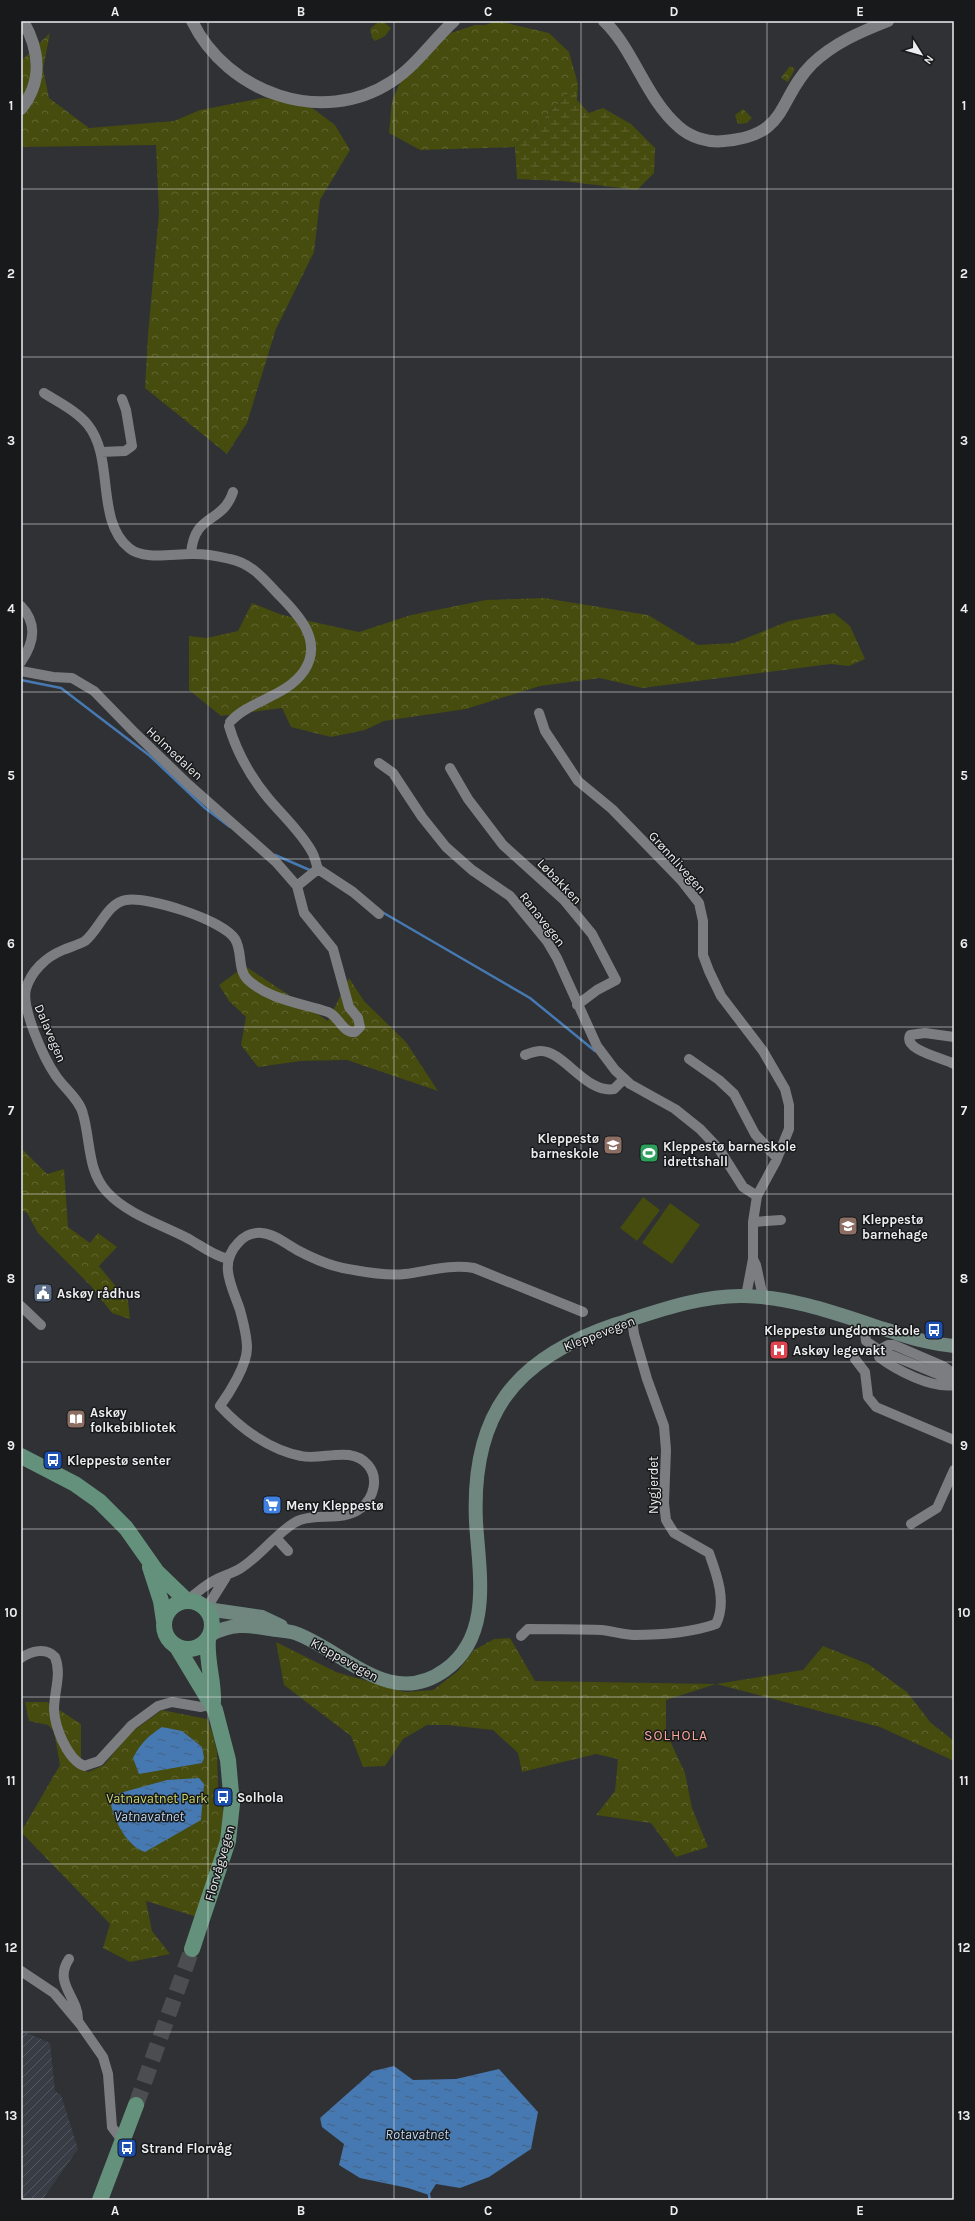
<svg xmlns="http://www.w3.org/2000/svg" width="975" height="2221" viewBox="0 0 975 2221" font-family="Karla,sans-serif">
<defs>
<pattern id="industrial-furrows" width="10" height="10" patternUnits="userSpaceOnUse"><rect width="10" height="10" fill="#383c44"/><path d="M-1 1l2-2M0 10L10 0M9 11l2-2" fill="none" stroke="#55585f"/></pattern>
<pattern id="forest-crowns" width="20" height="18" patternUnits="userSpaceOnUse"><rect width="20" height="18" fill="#464b0e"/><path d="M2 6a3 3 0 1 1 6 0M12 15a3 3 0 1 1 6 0" fill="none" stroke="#616531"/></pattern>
<pattern id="wetland-marsh" width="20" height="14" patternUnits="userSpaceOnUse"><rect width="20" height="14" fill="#464b0e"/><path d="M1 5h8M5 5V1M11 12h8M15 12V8" fill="none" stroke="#616531"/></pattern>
<pattern id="water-ripples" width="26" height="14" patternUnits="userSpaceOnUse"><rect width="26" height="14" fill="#4679b1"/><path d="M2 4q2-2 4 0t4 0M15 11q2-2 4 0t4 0" fill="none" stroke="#466282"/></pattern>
</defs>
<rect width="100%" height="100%" fill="#2f3134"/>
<!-- industrial -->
<path fill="url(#industrial-furrows)" d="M21 2030 50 2043 55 2091 61 2095 78 2149 42 2200H21Z"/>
<!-- forest -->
<path fill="url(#forest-crowns)" d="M497 21 549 33 569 52 578 84 515 147 420 150 389 133 392 101 406 69 448 34 475 25H485Z
M378 22H384L391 28 385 36 375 41 372 38 370 29Z
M50 33 43 69 49 98 89 128 174 121 200 110 262 98 303 101 335 125 350 150 320 200 314 252 276 329 247 423 227 454 145 388 148 335 159 213 156 145 21 147V61Z
M790 66 795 69 788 82 781 78Z
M743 109 752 118 747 123 738 124 735 115Z
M544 598 648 615 698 645 734 643 789 621 834 613 850 626 865 659 849 666 831 664 642 688 600 678 540 686 466 709 384 721 365 730 331 737 291 727 282 708 221 716 189 690V636L207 638 238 631 252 603 282 615 359 632 411 615 486 600Z
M245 966 328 1021 349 978 364 1001 406 1042 438 1091 347 1060 301 1061 258 1067 241 1045 246 1017 229 1001 219 985Z
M21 1148 47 1174 64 1169 68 1227 90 1243 98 1233 117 1247 99 1266 128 1301 130 1319 112 1313 90 1285 38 1233 27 1213 21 1210Z
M510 1638 535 1681 716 1684 803 1670 823 1646 868 1664 907 1692 931 1723 954 1741V1761L880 1727 716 1684 666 1700V1732L685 1773 692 1808 708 1847 676 1857 651 1823 596 1815 615 1791 618 1759 596 1754 522 1772 518 1753 493 1730 447 1725H427L403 1739 385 1766 363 1767 351 1736 284 1685 276 1642 336 1672 405 1692 433 1690 458 1671 474 1650 494 1639Z
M25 1702H47L81 1724V1768L88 1772 104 1765 130 1733 162 1710 207 1719 212 1732 217 1752 218 1789 226 1823 197 1917 146 1901 152 1931 170 1954 130 1962 103 1948 110 1924 21 1832 60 1765 54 1731 48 1725 29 1721Z"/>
<!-- wetland -->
<path fill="url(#wetland-marsh)" d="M578 84 577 100 589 113 603 108 631 124 655 148 654 173 637 190 563 181 517 179 515 147Z"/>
<!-- pitch -->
<path fill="#464b0e" d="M643 1197 660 1210 637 1241 620 1228Z
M670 1203 700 1225 672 1264 642 1243Z"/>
<!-- water -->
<path fill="url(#water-ripples)" d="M162 1727 182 1731 202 1747 204 1758 202 1763 139 1774 133 1758C140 1744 148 1736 162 1727Z
M199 1778 204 1784 201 1820 145 1852C127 1846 115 1822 111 1805L120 1793 167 1780Z
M394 2066 413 2080 456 2079 499 2069 538 2112 531 2149 489 2177 460 2188 436 2184 429 2195 408 2188 360 2178 339 2165 344 2144 322 2127 320 2118 373 2071Z"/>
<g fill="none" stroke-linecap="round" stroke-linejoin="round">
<!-- stream -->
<path stroke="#4679b1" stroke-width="2.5" d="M21 680 61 688 150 756 205 808 230 827
M275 855 312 871
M382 912 530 998 595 1051
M429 2195 430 2200"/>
<!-- primary-tunnel -->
<path stroke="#4b4d50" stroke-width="16" stroke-dasharray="16 8" stroke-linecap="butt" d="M136 2105 192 1949"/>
<!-- minor -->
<path stroke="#7b7d81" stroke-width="10" d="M44 393C58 402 77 411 88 425 115 459 95 520 129 548 144 561 176 553 194 554 206 554 218 556 230 559 251 563 264 579 278 594 298 614 324 641 304 671 286 697 250 700 230 722
M101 452 125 451 132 446 126 410 122 399
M191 554C194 512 222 525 233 492
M21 606C38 624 34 643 21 662
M21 671 53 677 72 678 94 691 133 731 189 785 276 862 297 886 318 869C316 864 315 857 312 852 301 832 283 816 268 798 250 776 237 753 229 726
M539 713 545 731 578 781 612 809 681 880 699 903 703 921V955L709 971 721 996 763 1051 785 1089 789 1105V1129L776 1161 757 1196 753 1222V1259L746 1296
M379 763 393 773 422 817 446 847 472 870 510 896 547 941 557 958 597 1046 615 1070 630 1084 675 1109 700 1129 719 1149 743 1187 757 1196
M450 768 468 799 503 845 564 900 592 934 616 980 597 990 577 1005
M318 869 353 892 379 914
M954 1037 925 1033 910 1035C903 1051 945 1058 954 1064
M525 1055C530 1053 536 1051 541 1051 564 1051 586 1094 614 1089L624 1079
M689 1059 719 1080 734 1094 755 1134 777 1158
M753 1222 781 1220
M228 1259C214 1256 201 1246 189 1239 163 1225 128 1215 107 1192 87 1170 91 1142 83 1114 80 1100 64 1088 56 1076 44 1059 21 1008 26 989 31 971 46 957 63 950 70 947 78 945 85 941 99 930 107 903 126 900 148 896 223 920 235 939 243 952 237 970 248 980 270 1000 301 1003 328 1012 339 1016 342 1033 355 1032L360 1027 358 1018 349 1007 333 949 304 913 297 886
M753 1259 756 1265 763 1297
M21 1306 41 1325
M864 1322 866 1341 879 1350 954 1381
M855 1359 865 1372 868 1397 876 1407 954 1440
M954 1374 943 1366 894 1345H888L879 1350V1357C896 1370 932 1389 954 1385
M911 1524 937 1508 954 1470
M276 1538 288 1551
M187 1600C197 1593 206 1584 217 1579 225 1575 233 1573 241 1568 252 1561 262 1551 271 1542 279 1535 289 1524 300 1520 319 1513 344 1522 361 1508 374 1498 379 1478 368 1465 351 1445 322 1461 301 1456 270 1450 241 1429 220 1406 230 1392 247 1365 247 1348 247 1336 243 1321 240 1310 232 1286 218 1264 238 1243 244 1236 252 1232 262 1233 275 1234 286 1244 297 1250 314 1259 334 1268 354 1270 370 1273 388 1276 405 1274 429 1271 449 1264 474 1268L583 1312
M206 1609 226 1577
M521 1636 528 1629C553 1629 577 1629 601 1630 612 1631 624 1635 634 1635 662 1635 690 1633 716 1624 727 1602 717 1575 709 1553L674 1533 666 1520 664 1503 666 1450 664 1426 647 1379 634 1334 632 1319
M21 1658C31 1651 46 1647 55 1657 62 1674 54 1691 54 1710 55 1727 67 1759 84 1766L99 1761 132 1725 158 1706 172 1702 201 1707 213 1704
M69 1959C53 1983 78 1997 78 2019
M21 1971 54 1993 80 2024 103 2057 108 2074 112 2127 118 2135 123 2138"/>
<!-- tertiary -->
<path stroke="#7b7d81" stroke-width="12" d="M192 21C227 93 322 127 391 82 416 66 432 41 454 21
M604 21C633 48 646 99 679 127 690 137 708 143 724 141 789 136 777 99 812 64 834 43 860 32 888 21
M21 109C43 82 40 50 23 21"/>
<!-- secondary -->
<path stroke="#70877f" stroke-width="14" d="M207 1609 262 1617 281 1626
M210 1635C231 1623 248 1625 270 1629 278 1631 287 1630 295 1633 345 1651 390 1710 445 1670 493 1636 479 1572 476 1522 471 1415 514 1359 614 1325 655 1312 700 1295 744 1296 793 1297 838 1314 884 1329 897 1333 910 1338 924 1341 933 1343 944 1345 954 1346"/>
<!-- primary -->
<path stroke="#64917c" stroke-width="16" d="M21 1456 75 1484 99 1501 126 1528 157 1572 186 1600
M150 1567 161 1601 164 1621
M164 1625a24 24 0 1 1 48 0a24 24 0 1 1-48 0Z
M208 1639C206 1661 214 1681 213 1702
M177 1647 215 1710 228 1760 232 1804 228 1841 192 1949
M100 2200 136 2105"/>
</g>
<!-- grid -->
<path fill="none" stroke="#ecedef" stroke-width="1" stroke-opacity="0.55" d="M208 21V2200M394 21V2200M581 21V2200M767 21V2200M21 189H954M21 357H954M21 524H954M21 692H954M21 859H954M21 1027H954M21 1194H954M21 1362H954M21 1529H954M21 1697H954M21 1864H954M21 2032H954"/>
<!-- icons -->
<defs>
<symbol id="school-square" viewBox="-11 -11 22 22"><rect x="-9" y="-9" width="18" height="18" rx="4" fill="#8d6e63" stroke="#18191a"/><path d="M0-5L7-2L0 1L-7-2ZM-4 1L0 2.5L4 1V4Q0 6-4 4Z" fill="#fff"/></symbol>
<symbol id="stadium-square" viewBox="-11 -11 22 22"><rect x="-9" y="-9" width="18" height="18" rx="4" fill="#2e9e5b" stroke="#18191a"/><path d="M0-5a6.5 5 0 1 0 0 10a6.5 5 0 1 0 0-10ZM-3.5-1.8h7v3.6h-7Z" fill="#fff"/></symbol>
<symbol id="civic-square" viewBox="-11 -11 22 22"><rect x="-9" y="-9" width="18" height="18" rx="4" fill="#5c6f8a" stroke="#18191a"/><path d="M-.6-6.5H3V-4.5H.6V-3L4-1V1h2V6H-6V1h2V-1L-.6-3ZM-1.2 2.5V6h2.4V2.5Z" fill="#fff"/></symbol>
<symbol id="bus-square" viewBox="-11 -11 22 22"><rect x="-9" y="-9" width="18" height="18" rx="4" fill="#1a4fb4" stroke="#18191a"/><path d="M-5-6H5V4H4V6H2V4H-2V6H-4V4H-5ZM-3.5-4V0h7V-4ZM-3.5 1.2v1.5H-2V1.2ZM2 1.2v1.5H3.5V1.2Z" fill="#fff"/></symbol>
<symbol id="hospital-square" viewBox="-11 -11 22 22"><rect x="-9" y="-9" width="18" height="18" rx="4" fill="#e0444e" stroke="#18191a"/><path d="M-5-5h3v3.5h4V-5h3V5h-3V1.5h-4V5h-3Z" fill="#fff"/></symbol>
<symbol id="library-square" viewBox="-11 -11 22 22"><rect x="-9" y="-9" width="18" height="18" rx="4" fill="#8d6e63" stroke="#18191a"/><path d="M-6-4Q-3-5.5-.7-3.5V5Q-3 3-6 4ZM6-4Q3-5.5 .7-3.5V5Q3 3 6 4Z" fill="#fff"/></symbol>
<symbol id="supermarket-square" viewBox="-11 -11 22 22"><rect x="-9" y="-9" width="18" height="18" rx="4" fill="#3f7fe0" stroke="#18191a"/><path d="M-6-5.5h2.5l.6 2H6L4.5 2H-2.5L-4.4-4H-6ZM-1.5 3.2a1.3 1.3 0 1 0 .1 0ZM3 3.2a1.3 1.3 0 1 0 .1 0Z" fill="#fff"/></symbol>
</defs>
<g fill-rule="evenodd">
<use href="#school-square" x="602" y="1134" width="22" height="22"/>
<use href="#stadium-square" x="638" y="1142" width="22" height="22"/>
<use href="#school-square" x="837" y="1215" width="22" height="22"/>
<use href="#civic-square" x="32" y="1282" width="22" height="22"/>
<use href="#bus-square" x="923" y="1319" width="22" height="22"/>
<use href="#hospital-square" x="768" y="1339" width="22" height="22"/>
<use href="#library-square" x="65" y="1408" width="22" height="22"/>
<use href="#bus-square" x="42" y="1449" width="22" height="22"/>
<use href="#supermarket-square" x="261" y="1494" width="22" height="22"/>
<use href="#bus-square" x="212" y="1786" width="22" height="22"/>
<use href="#bus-square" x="116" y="2137" width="22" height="22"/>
</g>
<g text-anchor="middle" stroke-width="3" stroke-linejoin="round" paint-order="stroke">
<!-- street labels -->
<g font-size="13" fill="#ecedef" stroke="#18191a">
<text transform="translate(175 753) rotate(43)" y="5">Holmedalen</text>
<text transform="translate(678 862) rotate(48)" y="5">Grønnlivegen</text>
<text transform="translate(560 881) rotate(46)" y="5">Løbakken</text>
<text transform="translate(543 919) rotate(52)" y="5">Ranavegen</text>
<text transform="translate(51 1033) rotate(67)" y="5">Dalavegen</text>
<text transform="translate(599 1333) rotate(-21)" y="5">Kleppevegen</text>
<text transform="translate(653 1485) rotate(-90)" y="5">Nygjerdet</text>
<text transform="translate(345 1659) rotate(29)" y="5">Kleppevegen</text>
<text transform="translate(219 1863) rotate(-74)" y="5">Florvågvegen</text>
</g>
<!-- poi labels -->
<g font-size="13" font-weight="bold" fill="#ecedef" stroke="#18191a" text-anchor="start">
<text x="599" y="1143" text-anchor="end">Kleppestø<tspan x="599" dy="15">barneskole</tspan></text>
<text x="663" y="1151">Kleppestø barneskole<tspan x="663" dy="15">idrettshall</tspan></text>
<text x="862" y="1224">Kleppestø<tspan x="862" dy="15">barnehage</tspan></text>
<text x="57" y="1298">Askøy rådhus</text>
<text x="920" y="1335" text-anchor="end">Kleppestø ungdomsskole</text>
<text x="793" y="1355">Askøy legevakt</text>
<text x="90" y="1417">Askøy<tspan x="90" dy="15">folkebibliotek</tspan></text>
<text x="67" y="1465">Kleppestø senter</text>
<text x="286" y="1510">Meny Kleppestø</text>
<text x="237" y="1802">Solhola</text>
<text x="141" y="2153">Strand Florvåg</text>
</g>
<!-- park labels -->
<g font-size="13" fill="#cad569" stroke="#18191a">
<text x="157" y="1803">Vatnavatnet Park</text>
</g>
<!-- neighbourhood labels -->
<g font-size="14" letter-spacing="1" fill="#f9a69a" stroke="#18191a">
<text x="676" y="1740">SOLHOLA</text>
</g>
<!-- water labels -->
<g font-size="14" font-style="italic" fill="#b9d5f4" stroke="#18191a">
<text x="149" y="1821">Vatnavatnet</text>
<text x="417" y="2139">Rotavatnet</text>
</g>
</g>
<!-- border -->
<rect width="975" height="2221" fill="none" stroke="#18191a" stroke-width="44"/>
<!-- north arrow -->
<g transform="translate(921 54) rotate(127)" stroke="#18191a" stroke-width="3" paint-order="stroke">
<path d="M0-3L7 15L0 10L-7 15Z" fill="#ecedef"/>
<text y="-6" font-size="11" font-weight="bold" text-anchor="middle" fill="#ecedef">N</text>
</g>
<rect x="22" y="22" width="931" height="2177" fill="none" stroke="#ecedef" stroke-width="1.5"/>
<g font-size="13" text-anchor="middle" font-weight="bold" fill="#ecedef">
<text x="115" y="16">A</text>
<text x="301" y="16">B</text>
<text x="488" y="16">C</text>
<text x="674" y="16">D</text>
<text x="860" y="16">E</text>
<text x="11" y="110">1</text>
<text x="964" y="110">1</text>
<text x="11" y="278">2</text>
<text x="964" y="278">2</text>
<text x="11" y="445">3</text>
<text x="964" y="445">3</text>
<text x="11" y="613">4</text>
<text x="964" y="613">4</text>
<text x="11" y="780">5</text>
<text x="964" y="780">5</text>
<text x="11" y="948">6</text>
<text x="964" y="948">6</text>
<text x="11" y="1115">7</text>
<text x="964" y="1115">7</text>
<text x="11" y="1283">8</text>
<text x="964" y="1283">8</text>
<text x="11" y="1450">9</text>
<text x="964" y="1450">9</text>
<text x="11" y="1617">10</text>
<text x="964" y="1617">10</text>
<text x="11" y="1785">11</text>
<text x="964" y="1785">11</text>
<text x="11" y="1952">12</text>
<text x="964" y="1952">12</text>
<text x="11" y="2120">13</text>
<text x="964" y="2120">13</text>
<text x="115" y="2215">A</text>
<text x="301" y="2215">B</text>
<text x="488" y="2215">C</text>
<text x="674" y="2215">D</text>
<text x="860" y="2215">E</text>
</g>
</svg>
